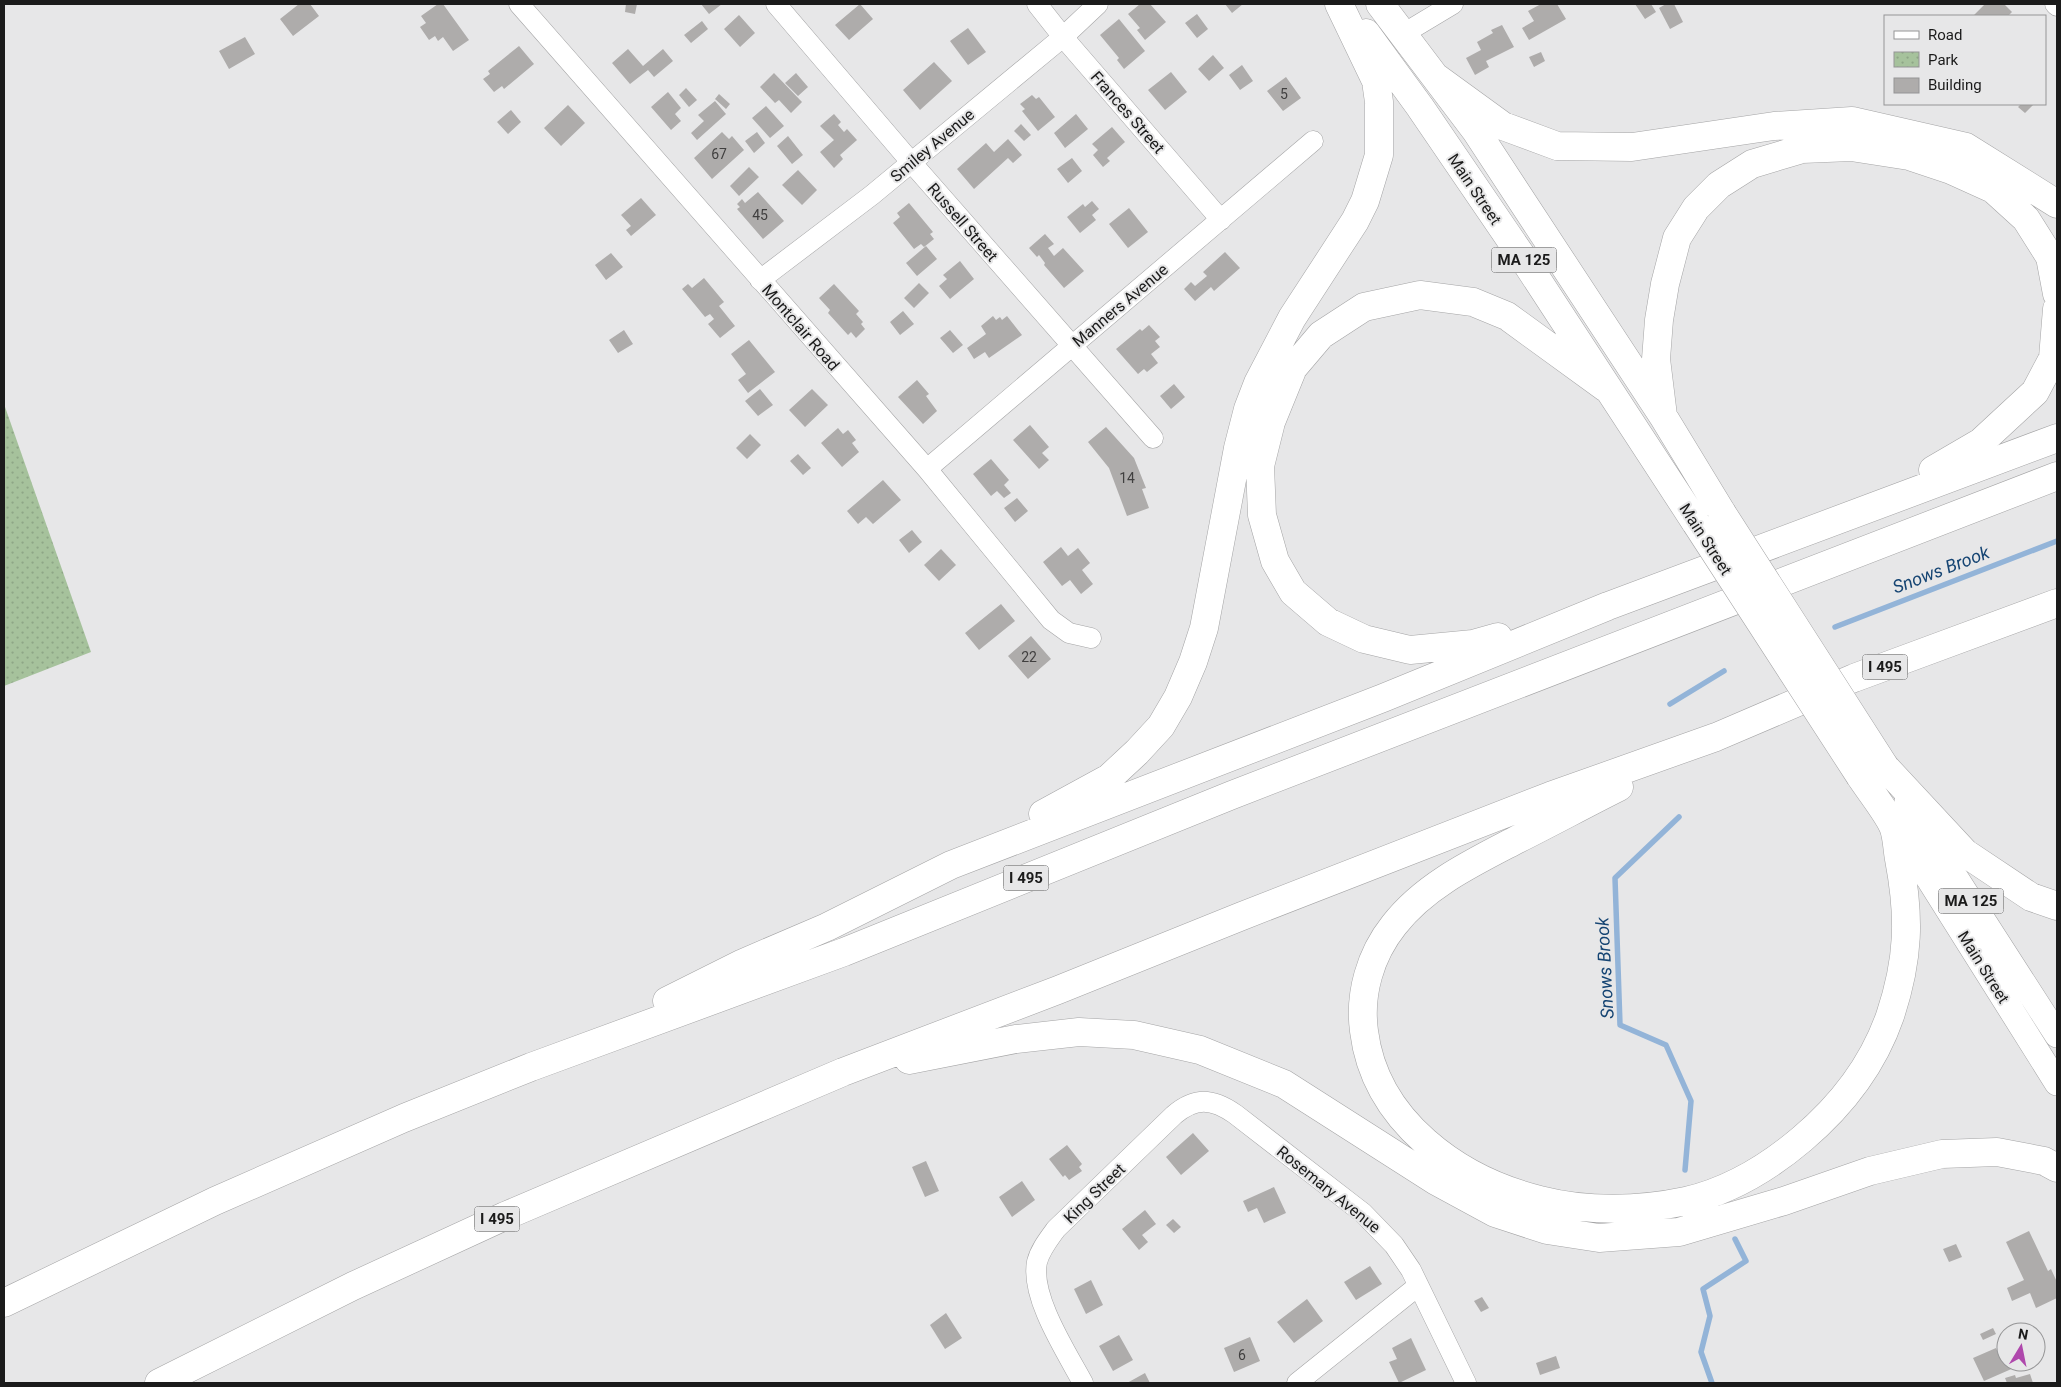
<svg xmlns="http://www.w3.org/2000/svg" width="2061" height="1387" viewBox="0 0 2061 1387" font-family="Roboto,sans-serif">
<defs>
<pattern id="park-dots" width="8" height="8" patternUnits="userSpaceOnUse" patternTransform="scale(1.25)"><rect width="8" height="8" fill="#a6c29c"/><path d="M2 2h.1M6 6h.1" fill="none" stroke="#8ea686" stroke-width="1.8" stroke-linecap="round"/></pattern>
</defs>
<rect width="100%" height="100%" fill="#e7e7e8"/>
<!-- park -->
<path fill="url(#park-dots)" d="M4 404 91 652 4 686Z"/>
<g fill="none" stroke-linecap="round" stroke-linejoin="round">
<!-- stream -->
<path stroke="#93b4d8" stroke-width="5.5" d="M1835 627 2057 541
M1670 704 1724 671
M1679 817 1615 878 1620 1025 1666 1045 1691 1101 1685 1170
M1712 1383 1701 1352 1710 1316 1703 1289 1746 1261 1735 1239"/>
</g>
<!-- building -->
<path fill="#aeacab" d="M299 4H310L319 16 293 36 280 19Z
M438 4H443L469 40 453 51 443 37 438 41 435 36 429 40 420 27 426 23 421 16Z
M626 4H637L635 14 625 12Z
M701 4H722L709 14Z
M860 4 873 19 849 40 835 25Z
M1140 4H1150L1166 22 1145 40 1137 30 1140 28 1128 14Z
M1225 4H1243L1232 13Z
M1541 4H1557L1566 19 1529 40 1522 28 1534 21 1528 11Z
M1635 4H1651L1656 12 1645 19Z
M1666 4H1674L1683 22 1670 29 1659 8Z
M1985 4H2004L2012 12 2008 16H1973Z
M1197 14 1208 29 1197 38 1185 23Z
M739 15 755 33 740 47 724 29Z
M1119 19 1145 51 1124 69 1117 60 1119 58 1100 35Z
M702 21 708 29 691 43 684 35Z
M1502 25 1514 47 1486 61 1489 67 1475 75 1466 58 1481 50 1477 42 1493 33 1491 30Z
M968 28 986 52 968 65 950 41Z
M245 37 255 54 229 69 219 51Z
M519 46 534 64 504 89 502 86 494 92 483 79 490 74 488 71Z
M628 49 643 66 663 49 673 61 654 77 648 70 630 84 612 63Z
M1541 52 1545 61 1534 67 1529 57Z
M1213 55 1224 68 1209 81 1198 69Z
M934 62 952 81 920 110 903 90Z
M1242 65 1253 81 1240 90 1229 75Z
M1171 72 1187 92 1165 110 1148 90Z
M774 73 802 102 791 113 779 100 775 103 760 87Z
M796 73 808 87 798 96 785 83Z
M1286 77 1301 98 1283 111 1267 91Z
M686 88 697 100 689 107 679 95Z
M668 92 681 108 675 114 681 121 671 130 651 107Z
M719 94 730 104 726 109 715 99Z
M1032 95 1036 99 1039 97 1055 117 1038 131 1022 111 1025 109 1020 104Z
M715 101 726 114 697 140 691 133 704 121 698 115Z
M2021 104H2034L2025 113 2018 107Z
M568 105 585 123 561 146 544 128Z
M766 106 784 126 770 138 752 118Z
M511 110 521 122 508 134 497 122Z
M834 114 841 122 838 125 844 132 847 129 857 140 840 155 843 159 834 168 820 152 834 140 820 126Z
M1076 114 1088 129 1065 148 1054 133Z
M1021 124 1031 135 1024 141 1014 131Z
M1112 127 1125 142 1107 158 1110 161 1103 167 1093 155 1098 150 1092 144Z
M722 132 729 139 732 136 744 150 712 179 694 158Z
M757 132 765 143 754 153 745 141Z
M788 136 803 155 792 164 777 146Z
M1008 139 1022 155 1013 163 1008 158 974 189 957 169 986 143 994 152Z
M1072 158 1082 171 1068 183 1057 169Z
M749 167 759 177 739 196 730 186Z
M798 170 817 190 802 205 782 185Z
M758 192 784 221 763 239 737 209 740 207 737 204 742 199 745 203Z
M641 198 656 215 631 236 626 230 631 226 621 215Z
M1092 201 1099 209 1092 215 1096 220 1080 233 1067 217 1083 204 1085 207Z
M909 203 933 232 930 234 934 239 924 247 921 244 914 249 893 223 900 217 897 213Z
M1129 208 1148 232 1128 248 1109 224Z
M1045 234 1054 244 1048 248 1054 256 1063 248 1084 271 1064 288 1044 265 1045 263 1039 255 1037 257 1029 248Z
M926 246 937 259 917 276 906 263Z
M1225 252 1240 268 1214 291 1211 287 1195 301 1184 289 1191 282 1195 286 1207 276 1203 272Z
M611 253 623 267 606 280 595 265Z
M960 261 974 279 950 299 939 286 947 279 943 275Z
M704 278 724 302 719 306 735 326 720 338 708 324 714 319 710 314 705 317 682 289 688 284 692 288Z
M919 283 929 293 914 308 904 298Z
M834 284 859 311 856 314 863 322 861 324 865 329 856 338 851 332 848 335 828 313 830 310 819 298Z
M903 311 914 324 900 335 890 322Z
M993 316 996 320 1000 317 1002 320 1007 316 1022 335 989 358 985 352 974 359 967 348 986 334 981 326Z
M1149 325 1160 337 1155 341 1160 347 1151 354 1158 363 1147 372 1144 369 1138 374 1116 349 1140 329 1142 331Z
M624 330 633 344 618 353 609 340Z
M950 330 963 345 953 353 940 338Z
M749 340 775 372 748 393 738 380 746 374 731 354Z
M917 380 929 394 926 396 937 411 923 424 898 397Z
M1174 384 1185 397 1171 409 1160 396Z
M760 389 773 405 758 416 745 401Z
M812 389 828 405 805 427 789 410Z
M1030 425 1049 447 1042 453 1049 460 1039 469 1013 440Z
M1106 427 1134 458 1146 488 1142 489 1149 508 1127 516 1109 468 1088 442Z
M838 428 843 434 848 430 856 440 852 443 859 452 842 467 821 443Z
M750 434 761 445 747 459 736 448Z
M798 454 811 468 803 475 790 461Z
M991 459 1009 480 1004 485 1011 493 1004 498 997 491 991 496 973 474Z
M883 480 901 500 873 524 866 517 858 524 847 511Z
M1017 498 1028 511 1015 522 1004 508Z
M912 530 922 542 909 553 899 540Z
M1061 547 1068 556 1078 548 1090 563 1082 570 1093 584 1081 594 1070 580 1062 586 1043 562Z
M941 549 956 565 939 581 924 565Z
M1001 604 1015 621 979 650 965 633Z
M1031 636 1051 659 1028 679 1008 656Z
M1193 1133 1209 1151 1181 1175 1166 1157Z
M1067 1145 1082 1164 1079 1167 1082 1171 1069 1180 1065 1175 1063 1177 1049 1159Z
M926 1161 939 1191 925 1197 912 1167Z
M1022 1181 1035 1200 1012 1217 999 1197Z
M1274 1187 1286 1213 1264 1223 1257 1208 1248 1212 1243 1201Z
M1145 1210 1156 1224 1142 1235 1148 1242 1139 1250 1122 1229Z
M1173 1219 1181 1227 1174 1233 1166 1225Z
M2029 1231 2048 1271 2051 1269 2057 1282V1298L2036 1308 2030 1293 2012 1301 2007 1288 2024 1280 2006 1242Z
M1956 1244 1962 1257 1949 1262 1943 1249Z
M1370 1266 1382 1284 1356 1300 1344 1282Z
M1091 1280 1103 1305 1086 1314 1074 1289Z
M1482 1297 1489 1308 1481 1312 1474 1301Z
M1307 1299 1323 1321 1294 1343 1277 1322Z
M946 1313 962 1338 945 1349 930 1325Z
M1993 1328 1996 1334 1983 1340 1980 1334Z
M1119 1335 1133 1360 1113 1371 1099 1346Z
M1250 1337 1260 1361 1234 1372 1224 1348Z
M1411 1338 1426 1370 1399 1383 1389 1362 1397 1359 1392 1348Z
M1996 1348 1998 1353 2006 1350V1362H2014L2016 1367 1984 1381 1973 1358Z
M1556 1356 1560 1368 1540 1375 1536 1363Z
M1145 1373 1150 1383H1127Z
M2030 1374 2033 1383H2007L2005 1378 2015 1375 2016 1378Z"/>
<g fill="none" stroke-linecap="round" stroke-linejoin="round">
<defs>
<path id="minor" d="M519 4 927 469 1051 620 1069 633 1091 638
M776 4 911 162 1153 438
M1037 4 1063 37 1221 220
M2055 4 2057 6
M1403 34 1453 4
M760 280 872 195 1063 37 1098 4
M927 469 1313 141
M1083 1383C1067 1353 1030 1297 1037 1262 1040 1250 1048 1240 1056 1229L1174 1115C1195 1097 1212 1098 1235 1114L1363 1213 1394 1245 1411 1270 1466 1383
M1297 1383 1418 1286"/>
<path id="major" d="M1907 802 2057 1035
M1893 826 1930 881 2057 1083"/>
<path id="highway" d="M1380 4 1476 131 1663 416 1722 513
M1366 33 1420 107 1525 261 1696 523
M1437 78 1503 126 1557 146 1632 147 1774 126 1852 121 1966 147 2057 204
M1663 416 1656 359 1659 320 1665 284 1677 238 1696 208 1719 185 1752 164 1802 149 1851 147 1909 156 1951 170 1993 189 2026 219 2050 257 2057 294
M1933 470 1981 442 2035 392 2053 358 2057 309
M1498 637 1473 644 1410 650 1364 639 1328 622 1293 592 1275 561 1262 515 1260 466 1271 422 1293 368 1321 335 1364 307 1420 295 1473 302 1507 316 1606 388
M1885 767 1965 853 2031 897 2057 906
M1619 787C1585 804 1552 822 1518 839 1474 862 1425 885 1394 925 1370 955 1359 994 1364 1031 1375 1121 1458 1180 1540 1200 1587 1212 1639 1211 1686 1201 1729 1191 1769 1167 1802 1139 1841 1106 1873 1065 1890 1016 1909 959 1910 917 1899 859 1897 848 1897 835 1893 826 1886 811 1869 790 1860 776
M1043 814 1109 778 1137 752 1161 726 1178 697 1193 662 1204 628 1238 448 1248 409 1258 383 1292 318 1355 221 1365 201 1379 155V102L1376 81 1339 4
M667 1001 743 963 827 927 951 865 1383 698 1608 606 2057 438
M909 1060 1016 1039 1079 1032 1134 1035 1200 1050 1284 1084 1436 1181 1495 1213 1547 1230 1599 1238 1679 1232 1784 1201 1870 1171 1942 1154 1997 1152 2044 1161 2057 1168
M4 1303 215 1201 404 1118 531 1067 844 952 1232 795 2057 476
M159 1383 353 1286 505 1216 843 1072 1058 990 1242 916 1550 796 1716 737 1854 678 2057 603"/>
</defs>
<!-- minor casing -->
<use href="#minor" stroke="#a4a4a5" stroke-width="21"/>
<!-- major casing -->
<use href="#major" stroke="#a4a4a5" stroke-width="26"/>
<!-- highway casing -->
<use href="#highway" stroke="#a4a4a5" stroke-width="29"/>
<!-- minor -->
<use href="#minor" stroke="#fff" stroke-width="20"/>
<!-- major -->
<use href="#major" stroke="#fff" stroke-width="25"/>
<!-- highway -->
<use href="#highway" stroke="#fff" stroke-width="28"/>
<defs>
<path id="highway-bridge" d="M1722 513 1885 767
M1696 523 1860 776"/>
</defs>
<!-- highway-bridge casing -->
<use href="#highway-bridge" stroke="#a4a4a5" stroke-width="29" stroke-linecap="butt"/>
<!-- highway-bridge -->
<use href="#highway-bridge" stroke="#fff" stroke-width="28"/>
</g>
<g text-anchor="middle" stroke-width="4" stroke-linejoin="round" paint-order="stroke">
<!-- number labels -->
<g font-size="14" fill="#403f3f">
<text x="1284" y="99">5</text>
<text x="719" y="159">67</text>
<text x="760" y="220">45</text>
<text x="1127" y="483">14</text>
<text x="1029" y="662">22</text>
<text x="1242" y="1360">6</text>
</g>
<!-- shield labels -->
<g fill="#e7e7e8" stroke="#585858" stroke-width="1">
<rect x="1491.5" y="247.5" width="65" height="25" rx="4"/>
<rect x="1862.5" y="654.5" width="45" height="25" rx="4"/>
<rect x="1003.5" y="865.5" width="45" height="25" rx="4"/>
<rect x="1938.5" y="888.5" width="65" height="25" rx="4"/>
<rect x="474.5" y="1206.5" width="45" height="25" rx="4"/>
</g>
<g font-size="15" font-weight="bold" fill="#1b1b1b">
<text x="1524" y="265">MA 125</text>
<text x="1885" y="672">I 495</text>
<text x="1026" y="883">I 495</text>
<text x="1971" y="906">MA 125</text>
<text x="497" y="1224">I 495</text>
</g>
<!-- street labels -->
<g font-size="16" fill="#1b1b1b" stroke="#e7e7e8">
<text transform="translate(1128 112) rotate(49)" y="6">Frances Street</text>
<text transform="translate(932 145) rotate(-40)" y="6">Smiley Avenue</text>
<text transform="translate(1475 189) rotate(56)" y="6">Main Street</text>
<text transform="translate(963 222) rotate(49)" y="6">Russell Street</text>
<text transform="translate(1120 305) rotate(-40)" y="6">Manners Avenue</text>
<text transform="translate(801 327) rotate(49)" y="6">Montclair Road</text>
<text transform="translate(1706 539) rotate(57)" y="6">Main Street</text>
<text transform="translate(1984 967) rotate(58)" y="6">Main Street</text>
<text transform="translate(1329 1189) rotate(39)" y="6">Rosemary Avenue</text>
<text transform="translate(1094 1193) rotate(-44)" y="6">King Street</text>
</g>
<!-- water labels -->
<g font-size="18" font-style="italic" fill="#164573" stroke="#e7e7e8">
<text transform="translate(1941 570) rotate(-21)" y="6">Snows Brook</text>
<text transform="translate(1605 968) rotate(-93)" y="6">Snows Brook</text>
</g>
</g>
<!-- border -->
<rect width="2061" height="1387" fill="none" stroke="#1b1b1b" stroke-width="10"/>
<!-- legend -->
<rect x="1884" y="15" width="162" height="90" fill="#e7e7e8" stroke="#959596"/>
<rect x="1894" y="31" width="25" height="8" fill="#ffffff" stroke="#959596"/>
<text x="1928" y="40" font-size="15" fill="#1b1b1b">Road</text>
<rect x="1894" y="52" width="25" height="15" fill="url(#park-dots)" stroke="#959596"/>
<text x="1928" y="65" font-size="15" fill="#1b1b1b">Park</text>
<rect x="1894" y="78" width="25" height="15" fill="#aeacab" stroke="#959596"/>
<text x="1928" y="90" font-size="15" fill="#1b1b1b">Building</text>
<!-- north arrow -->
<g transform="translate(2021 1347) rotate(10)"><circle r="24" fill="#e7e7e8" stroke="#959596"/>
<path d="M0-4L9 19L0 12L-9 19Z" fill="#af48ac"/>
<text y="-8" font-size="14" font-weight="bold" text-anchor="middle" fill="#1b1b1b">N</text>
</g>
</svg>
